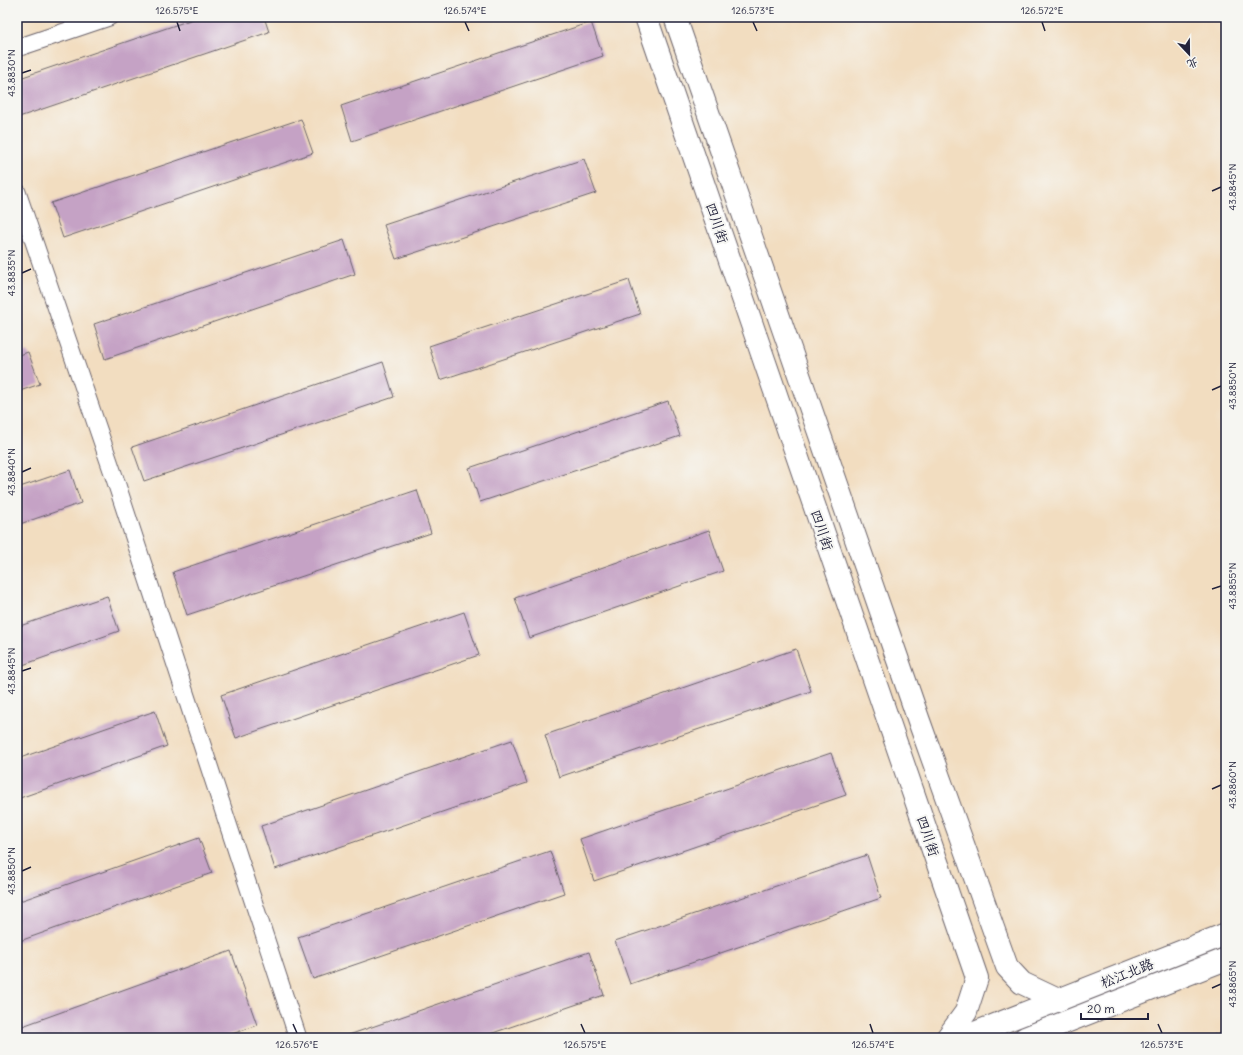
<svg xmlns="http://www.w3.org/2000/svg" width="1243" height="1055" viewBox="0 0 1243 1055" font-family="Delius,'LXGW WenKai TC',sans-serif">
<rect width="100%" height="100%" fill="#f6f6f2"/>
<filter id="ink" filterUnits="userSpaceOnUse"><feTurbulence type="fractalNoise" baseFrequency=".025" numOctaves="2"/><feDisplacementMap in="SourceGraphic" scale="8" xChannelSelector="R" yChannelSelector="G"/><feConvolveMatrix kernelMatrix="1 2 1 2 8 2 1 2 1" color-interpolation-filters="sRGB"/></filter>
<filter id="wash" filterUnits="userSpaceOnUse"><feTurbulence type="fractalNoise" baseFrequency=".012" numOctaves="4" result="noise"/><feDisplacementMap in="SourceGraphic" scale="16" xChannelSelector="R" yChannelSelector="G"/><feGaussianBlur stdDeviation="0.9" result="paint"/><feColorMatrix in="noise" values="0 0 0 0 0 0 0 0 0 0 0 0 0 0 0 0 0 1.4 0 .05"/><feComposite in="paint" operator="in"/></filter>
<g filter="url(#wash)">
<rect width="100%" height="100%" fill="#f2ddc0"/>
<g id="blocks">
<!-- building -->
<path fill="#c5a2c5" d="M199 17H264L269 32 19 117 17 79Z
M591 22 603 56 352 141 341 106Z
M301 119 313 153 63 238 51 203Z
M584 159 596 193 396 259 384 225Z
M344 240 355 274 105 359 94 324Z
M629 280 640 314 440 380 429 346Z
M28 352 40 384 17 392V356Z
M383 362 394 397 144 481 132 447Z
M668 401 680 436 480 502 469 468Z
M70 470 81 503 17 525V488Z
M417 490 431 533 187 615 173 572Z
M709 530 723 571 529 638 515 598Z
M107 596 119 631 17 667V627Z
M464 612 479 655 236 738 221 695Z
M796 649 811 691 559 777 545 735Z
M155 711 167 746 17 799V759Z
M512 740 527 783 275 869 261 826Z
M831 753 846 795 594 881 580 839Z
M199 838 212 873 17 942V902Z
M550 851 564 893 313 979 298 937Z
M867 855 881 898 630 984 615 941Z
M231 951 257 1025 221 1038H17V1028Z
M589 952 604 995 478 1038H340Z"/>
</g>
</g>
<g filter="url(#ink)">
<use href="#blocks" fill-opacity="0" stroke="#6b636a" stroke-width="1"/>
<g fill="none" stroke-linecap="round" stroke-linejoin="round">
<defs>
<path id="minor" d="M17 48 109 17
M17 192 115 479 298 1038"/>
<path id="secondary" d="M646 17 977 978 966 1012 947 1038
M675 17 919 721 1007 967 1022 983 1058 1000"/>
<path id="primary" d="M962 1038 1226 934
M1025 1038 1226 959"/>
</defs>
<!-- minor casing -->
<use href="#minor" stroke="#6b636a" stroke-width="19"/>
<!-- secondary casing -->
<use href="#secondary" stroke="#6b636a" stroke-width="24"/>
<!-- primary casing -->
<use href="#primary" stroke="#6b636a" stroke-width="24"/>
<!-- path -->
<path stroke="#6b636a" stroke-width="2.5" stroke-dasharray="1 3" stroke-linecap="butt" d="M1207 1038 1226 1031"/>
<!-- minor -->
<use href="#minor" stroke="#fff" stroke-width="17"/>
<!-- secondary -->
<use href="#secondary" stroke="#fff" stroke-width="22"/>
<!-- primary -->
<use href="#primary" stroke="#fff" stroke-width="22"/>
</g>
</g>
<!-- ticks -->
<path fill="none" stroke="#22223b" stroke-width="1.5" d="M177 22 180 31M465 22 469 31M753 22 757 31M1042 22 1045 31M22 73 31 70M1212 191 1221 187M22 273 31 269M1212 390 1221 386M22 472 31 468M1212 589 1221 586M22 671 31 668M1212 789 1221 785M22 871 31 867M1212 988 1221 984M293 1024 297 1033M581 1024 585 1033M870 1024 873 1033M1158 1024 1162 1033"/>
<g text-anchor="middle" stroke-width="4" stroke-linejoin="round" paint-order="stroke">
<!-- street labels -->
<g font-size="14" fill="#22223b" stroke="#f6f6f2">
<text transform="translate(717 223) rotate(71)" y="5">四川街</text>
<text transform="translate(822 530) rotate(71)" y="5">四川街</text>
<text transform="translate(928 836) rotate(71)" y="5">四川街</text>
<text transform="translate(1127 973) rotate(-22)" y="5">松江北路</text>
</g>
</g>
<!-- margin -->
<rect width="1243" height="1055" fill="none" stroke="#f6f6f2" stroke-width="44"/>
<!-- north arrow -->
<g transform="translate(1189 54) rotate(158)" stroke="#f6f6f2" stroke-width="3" paint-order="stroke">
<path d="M0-3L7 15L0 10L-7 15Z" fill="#22223b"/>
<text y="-6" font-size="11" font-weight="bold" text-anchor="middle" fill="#22223b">北</text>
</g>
<!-- scale -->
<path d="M1081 1013v6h67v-6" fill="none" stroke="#22223b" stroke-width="2"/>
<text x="1087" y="1013" font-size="12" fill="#22223b" stroke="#f6f6f2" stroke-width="3" paint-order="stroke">20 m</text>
<rect x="22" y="22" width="1199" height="1011" fill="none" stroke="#22223b" stroke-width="1.5"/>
<g font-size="10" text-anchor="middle" fill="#22223b">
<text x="177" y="14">126.575°E</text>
<text x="465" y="14">126.574°E</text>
<text x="753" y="14">126.573°E</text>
<text x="1042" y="14">126.572°E</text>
<text transform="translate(11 73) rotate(-90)" y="4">43.8830°N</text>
<text transform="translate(1232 187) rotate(-90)" y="4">43.8845°N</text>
<text transform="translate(11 273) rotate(-90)" y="4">43.8835°N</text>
<text transform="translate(1232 386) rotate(-90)" y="4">43.8850°N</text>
<text transform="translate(11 472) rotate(-90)" y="4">43.8840°N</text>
<text transform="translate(1232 586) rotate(-90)" y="4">43.8855°N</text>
<text transform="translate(11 671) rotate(-90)" y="4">43.8845°N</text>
<text transform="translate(1232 785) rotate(-90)" y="4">43.8860°N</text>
<text transform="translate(11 871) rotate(-90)" y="4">43.8850°N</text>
<text transform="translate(1232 984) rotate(-90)" y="4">43.8865°N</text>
<text x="297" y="1048">126.576°E</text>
<text x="585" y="1048">126.575°E</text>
<text x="873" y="1048">126.574°E</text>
<text x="1162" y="1048">126.573°E</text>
</g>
</svg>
